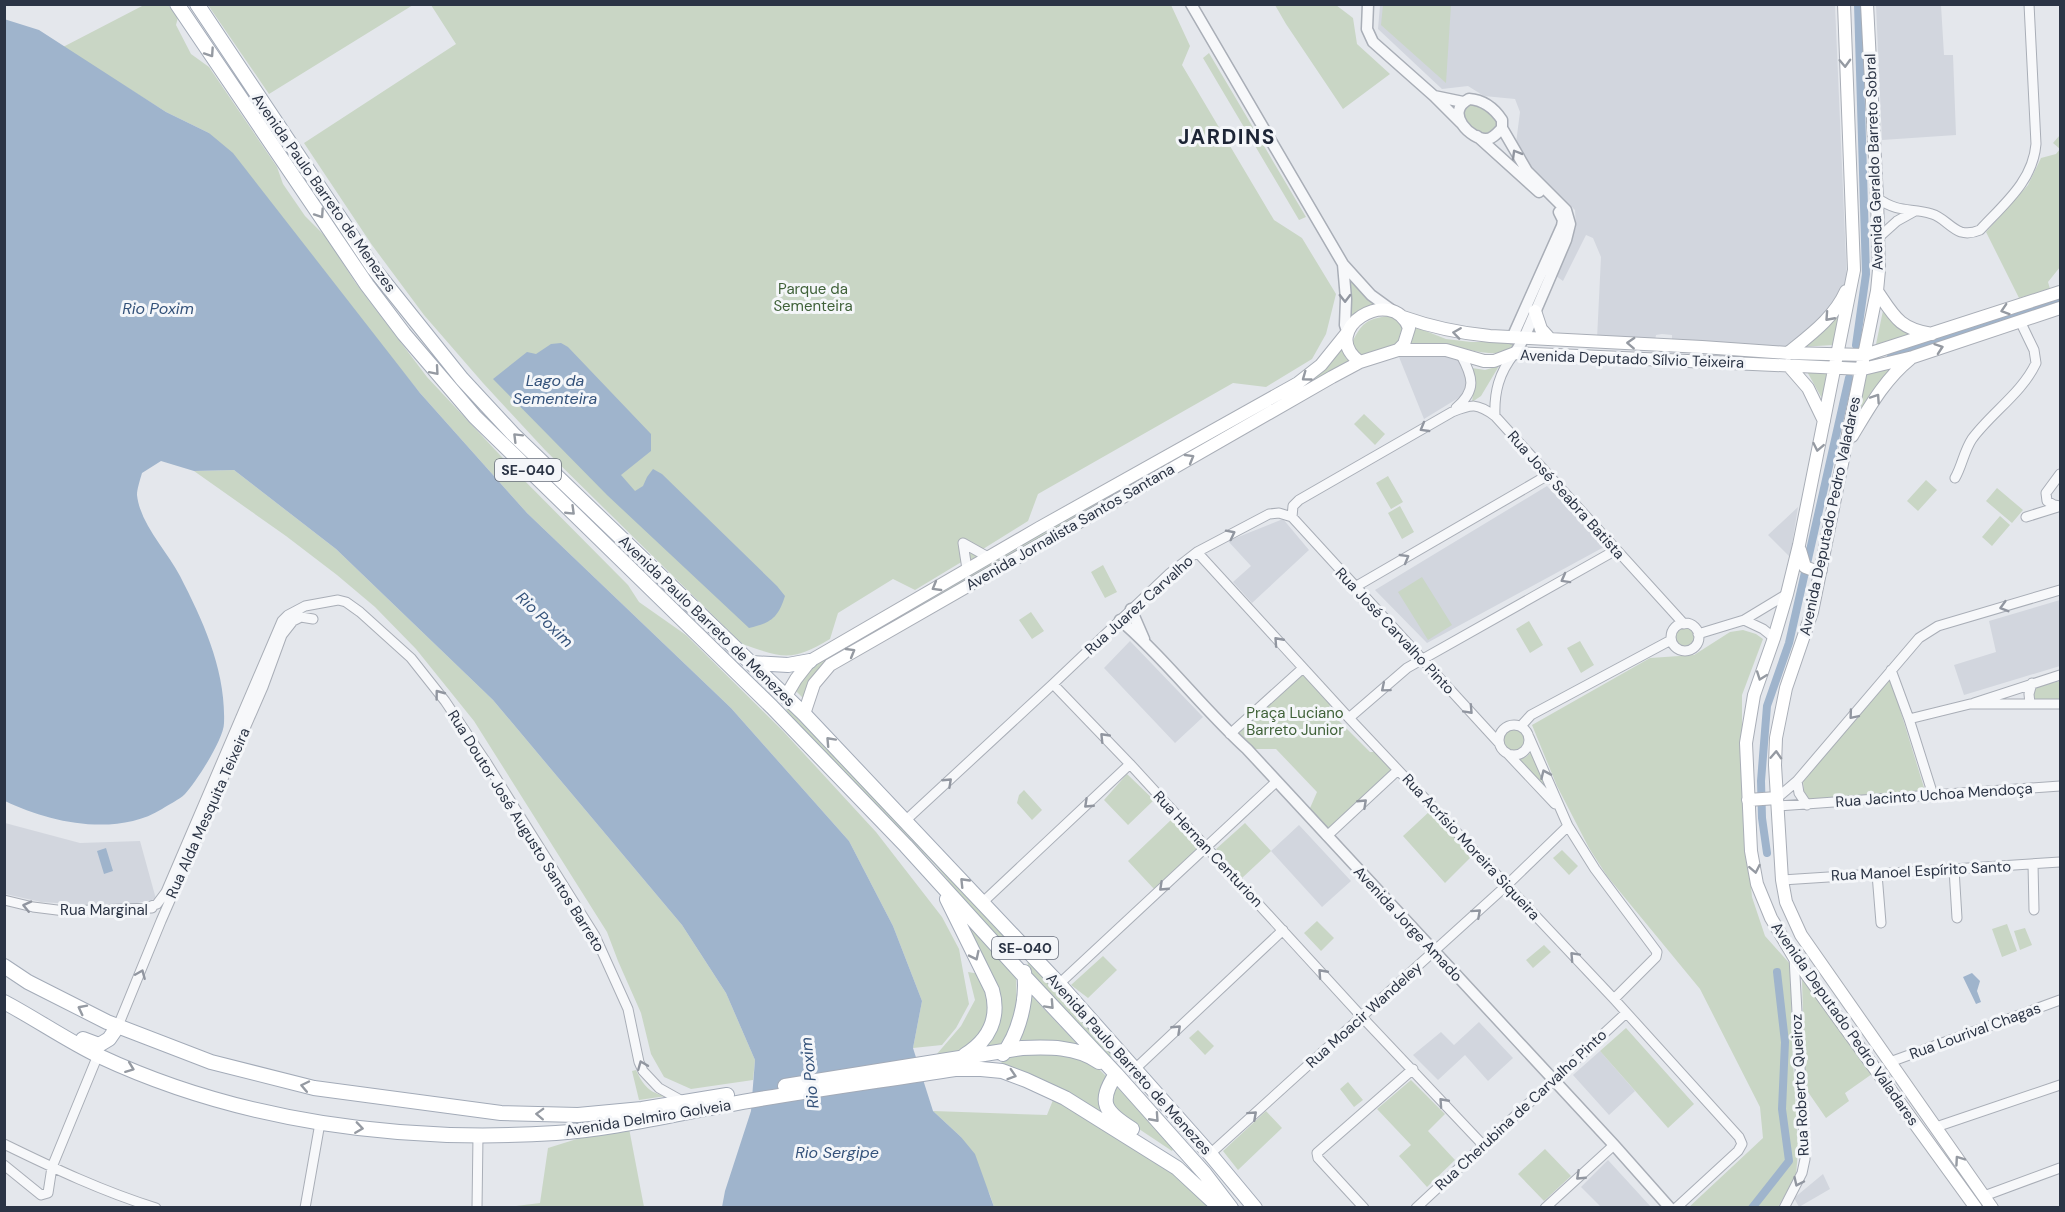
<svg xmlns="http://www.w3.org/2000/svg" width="2065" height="1212" viewBox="0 0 2065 1212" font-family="'DM Sans',sans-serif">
<rect width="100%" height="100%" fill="#e4e7ec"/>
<!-- built -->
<path fill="#d2d6de" d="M1380 5H1835L1847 283 1831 312 1788 349 1672 340V335L1662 334 1656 335 1655 341 1597 339 1601 257 1593 238 1586 235 1563 281 1556 276 1576 227 1575 210 1526 163 1516 143 1520 112 1515 99 1484 96 1468 86 1442 89 1378 29Z
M1876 5H1941L1944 55H1953L1956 135 1882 140Z
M1441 353 1452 354 1463 362 1468 383 1460 397 1424 419 1399 357Z
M1547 486 1604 547 1427 643 1375 590Z
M1798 507 1790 557 1768 535Z
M1283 519 1309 550 1252 603 1233 582 1251 566 1228 541Z
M2060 600V666L1964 695 1954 665 1996 652 1989 621Z
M1130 641 1203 717 1175 743 1104 668Z
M5 823 80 843 140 841 156 899 119 907 41 902 5 894Z
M1299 825 1351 881 1322 907 1271 851Z
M1479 1022 1513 1058 1488 1081 1465 1055 1438 1080 1413 1055 1441 1032 1454 1045Z
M1600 1051 1635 1091 1609 1115 1573 1075Z
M1608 1160 1651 1207H1601L1581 1187Z
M1823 1174 1830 1189 1799 1207 1794 1198Z"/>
<!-- green -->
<path fill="#c9d6c5" d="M144 5H168L178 17 176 25 191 54 209 67 277 167 283 184 305 216 327 238 355 282 427 377 513 469 628 585 639 602 686 635 783 731 876 832 942 917 959 949 969 1004 956 1028 942 1045 913 1048 922 1001 893 926 849 841 731 708 527 513 420 393 209 133 166 112 63 47Z
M208 5H413L269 94Z
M431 5H1171L1190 46 1182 65 1274 220 1302 238 1336 294 1326 334 1312 359 1266 387 1233 383 1038 494 1028 521 975 554 980 558 969 564 968 558 915 590 893 579 838 613 830 639C792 662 783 658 742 644L545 450 483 383 424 315 372 245 304 143 456 44Z
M1275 5H1336L1353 18 1357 44 1390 74 1343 109 1286 24Z
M1383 5H1451L1446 83 1381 25Z
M1209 53 1306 217 1299 220 1203 58Z
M1477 101 1499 121 1495 131 1486 136 1464 124V105Z
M2060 135V267L2048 282 2050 289 2019 298 1986 232 2028 185 2041 158 2056 154 2060 149 2053 143Z
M1351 278 1378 307 1350 324Z
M1885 301 1887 303 1924 333 1875 349Z
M1840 312 1833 345 1801 347Z
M1388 316 1399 320 1404 326 1400 344 1359 357 1352 343C1361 324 1366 319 1388 316Z
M1413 326 1446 339 1471 342H1515C1502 364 1466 347 1447 345 1434 344 1420 346 1407 346Z
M1343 342 1345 357 1351 363 893 624 892 620 1323 372Z
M1499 366 1481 396 1472 402 1475 379 1472 368 1485 370Z
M1902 366 1856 421 1865 372Z
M1805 368 1829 372 1824 402Z
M1364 414 1385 434 1375 445 1354 424Z
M234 470 336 549 493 700 682 925 726 993 755 1060 753 1080 691 1089 664 1077 651 1054 641 1013 618 961 607 932 474 721 416 649 375 607 337 575 286 536 194 471Z
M1388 476 1403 502 1391 509 1376 483Z
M1926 480 1937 490 1918 511 1907 501Z
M1997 488 2023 510 2012 523 1986 501Z
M1400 506 1414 532 1402 539 1388 513Z
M2000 516 2010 525 1992 546 1982 537Z
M1103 565 1117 592 1105 598 1091 572Z
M1422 577 1452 625 1428 640 1398 592Z
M1031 612 1044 631 1032 639 1019 620Z
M1529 621 1543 645 1530 653 1516 629Z
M1675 638a10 10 0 1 1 20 0a10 10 0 1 1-20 0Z
M878 628 880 632 836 657 804 699 795 690 806 673 817 664Z
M1743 630 1756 634 1763 639 1742 695V793L1752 897 1765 936 1791 965 1792 1042 1798 1150 1796 1176 1778 1207 1688 1208 1763 1138 1760 1107 1700 989 1607 876 1589 848 1557 786 1532 725 1650 658 1694 655 1730 632Z
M1580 641 1594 665 1581 673 1567 648Z
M1303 668 1332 700 1328 710 1370 752H1381L1398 770 1327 836 1307 815 1317 792 1276 749H1247L1230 734Z
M1890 677 1926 794 1810 800 1804 796 1803 780Z
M2060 681V701H2033L2034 692 2036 687Z
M786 707 840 761 1006 936 1013 958 936 866 787 713Z
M1503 740a11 11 0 1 1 22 0a11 11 0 1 1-22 0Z
M1532 751 1546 788 1518 760 1526 757Z
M1127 774 1154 800 1128 825 1104 800Z
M1024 790 1042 810 1032 820 1017 803 1019 795Z
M1430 811 1472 856 1445 883 1403 836Z
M1172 819 1198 848 1154 889 1128 861Z
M1245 823 1271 851 1242 878 1216 849Z
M1562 850 1578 866 1569 875 1553 858Z
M1317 921 1334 938 1321 951 1304 933Z
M2007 924 2017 951 2002 957 1992 929Z
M972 927 1016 977 1017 1009 1012 1024 999 1047 978 1051 998 1016 967 931Z
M2025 928 2032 945 2020 950 2014 931Z
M1544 945 1551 952 1533 968 1526 960Z
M1103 956 1117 970 1088 998 1071 985Z
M1027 958 1118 1060 1101 1053 1029 975Z
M968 972 980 974 993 1002 990 1024 963 1051 936 1055 961 1026 975 1000Z
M1802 978 1872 1074 1845 1093 1849 1101 1826 1118 1808 1092 1804 1057Z
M1030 994 1079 1046 1015 1045Z
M1626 1028 1694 1104 1668 1128 1600 1051Z
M1198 1030 1214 1046 1205 1055 1189 1038Z
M1018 1053H1068L1096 1066 1108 1078 1101 1090 1100 1103 1132 1133 1188 1168 1198 1177 1197 1179 1000 1067C1002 1057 1009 1055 1018 1053Z
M636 1070C643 1085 649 1093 666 1096L639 1100 632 1071Z
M1411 1080 1445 1114 1428 1131 1455 1160 1427 1187 1399 1156 1411 1145 1377 1109Z
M1348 1082 1363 1100 1354 1107 1340 1089Z
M1116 1086 1174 1148 1172 1151 1115 1113 1110 1093Z
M1053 1100 1062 1104 1173 1173 1210 1207H994L990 1195 961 1137 933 1111 1047 1115Z
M1266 1111 1282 1128 1238 1170 1223 1151Z
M628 1123 644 1207 501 1208 540 1203 548 1148Z
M1545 1149 1571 1176 1544 1201 1518 1174Z"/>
<!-- water -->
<path fill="#9fb4cc" d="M4 19 39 30 166 112 209 133 233 153 420 393 527 513 731 708 849 841 893 926 922 1001 913 1048 933 1111 961 1137 975 1154 994 1207H722L725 1191 751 1111 755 1060 726 993 682 925 493 700 336 549 234 470 194 471 161 461 142 473C140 480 137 489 137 495 140 524 167 551 180 576 203 621 226 670 224 723 224 739 196 782 185 794 179 800 169 804 162 809 117 837 50 823 5 801Z
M561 343 568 347 651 434V451L621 475 635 491 643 486 647 477 653 469 662 474 777 586 785 596C778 618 771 623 749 628L607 495 493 379 527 352 536 354 551 344Z
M106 848 113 871 104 874 97 851Z
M1972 973 1980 981 1977 991 1981 1002 1976 1004 1963 977Z"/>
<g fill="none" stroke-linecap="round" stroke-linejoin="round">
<!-- canal -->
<path stroke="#9fb4cc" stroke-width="8" d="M1856 345 1866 274 1858 4
M1891 357 2060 298
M1767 853 1762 818 1761 781 1767 706 1789 643 1849 378
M1752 1208 1789 1161 1782 1109 1785 1042 1777 972"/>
<defs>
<path id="minor" d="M1877 198C1900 214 1910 207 1932 214 1943 217 1950 228 1961 232 1968 234 1973 233 1980 230 2004 204 2033 181 2036 144L2029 4
M1877 239 1897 221 1915 211
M1514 354C1499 373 1494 392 1495 416L1684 624
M1456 408C1477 390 1473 377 1461 355
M2060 474 2046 493 2047 501 2054 505 2060 506
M1955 478C1962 466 1964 451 1972 439 1991 413 2022 393 2036 363L2034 350 2020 321
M1292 517 1293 506 1299 500 1452 412C1472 404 1477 403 1495 416
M2026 517 2058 507
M963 543 988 557
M963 543 967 569
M1197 552 1349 718 1614 999 1739 1137 1742 1144 1738 1151 1676 1208
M1355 587 1548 475
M1744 620 1763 629 1774 638
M1671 637a14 14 0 1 1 28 0a14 14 0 1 1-28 0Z
M1698 634 1744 620 1787 594
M1891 670 1909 719 1933 795
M1053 684 1130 764 1361 1016 1483 1145
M1974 703 2060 675
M2030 704 2029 694 2032 683
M1349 718 1407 668 1616 550
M1909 719 1970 704H2060
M1499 740a15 15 0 1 1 30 0a15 15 0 1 1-30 0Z
M1521 726 1531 715 1671 640
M1230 734 1303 668
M1529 737 1568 826 1595 869 1657 952 1656 957 1614 999
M1507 753 1555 804
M1797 781 1799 793 1807 805
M1777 798 1797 781 1919 638 1938 626 2060 590
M1777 806 2060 786
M905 821 1053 684 1170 573 1197 552 1269 514 1279 513 1292 517 1499 743
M1327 836 1398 770
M2033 864 2034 910
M1954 869 1957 918
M1877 874 1881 923
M1782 880 2060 862
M4 900 33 907 65 911 152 908
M983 902 1130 764
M148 907 157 904 166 892 282 621 288 615 305 606 338 600 346 602 360 612 411 658 445 701 486 762 595 936 628 1009 639 1062 643 1071 659 1088 684 1102
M1059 984 1276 782
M118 1026 161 921 263 687 282 635 293 621 301 617 313 619
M1890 1062 2060 1000
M1135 1069 1283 930
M1936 1127 2060 1085
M4 1144C53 1168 104 1192 156 1208
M1210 1154 1507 885 1568 826
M4 1165 41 1195 48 1193 52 1167 98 1055
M1984 1196 2060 1168
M305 1208 320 1123
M477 1208 478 1136
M1364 1208 1318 1158 1317 1153 1413 1069
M1416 1208 1626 1013
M1545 1208 1614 1145
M1784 1208 1802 1173 1805 1159 1794 957"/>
<path id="tertiary" d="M1191 4 1343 264 1371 295 1393 311
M1368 4 1367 29 1373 42 1434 96 1461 123
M1434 96 1463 102
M1469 99C1484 100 1494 108 1502 120V128C1498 132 1493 139 1486 139 1472 140 1443 113 1469 99Z
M1502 128 1527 171 1566 210 1570 224 1566 240 1546 287 1524 338 1515 353
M1477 136 1539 192
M1343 264 1346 299 1345 325 1347 331
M1512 338 1562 226 1563 220 1559 212
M1131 609 1144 639
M1120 620C1166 659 1202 708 1247 749L1614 1145 1670 1208"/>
<path id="secondary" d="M1844 4 1854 270 1799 545 1787 594 1774 638 1754 695 1746 743 1751 851 1757 884 1771 918 1794 957 1976 1208
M1867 4 1877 198 1879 270 1877 291 1812 612 1786 688 1776 738 1775 765 1782 880 1786 902 1801 935 1992 1208
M1877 291C1894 316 1899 329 1932 334
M1535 311 1541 329 1550 339
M1403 317C1434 328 1458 333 1490 336L1702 347 1788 353 1865 355 2060 292
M1398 350H1446L1484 361H1494L1515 353 1863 369 1913 357 2060 308
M1788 353C1810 335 1834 318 1846 291
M1788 365 1808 388 1824 421
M1852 436C1869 408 1884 380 1910 359
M1800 550 1805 567 1813 570H1821
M786 696 796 679 810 661 1039 528 1298 383 1321 365 1346 334
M804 714 814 684 830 665 1332 377 1360 362 1398 350 1404 344 1409 328C1392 283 1316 330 1360 362
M1748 800 1777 798"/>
<path id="primary" d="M177 4 367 285 404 334 475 417 772 707 906 846 1025 977 1116 1074 1205 1174 1231 1208
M197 4 374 269 462 379 513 434 804 714 1059 984 1210 1154 1255 1208
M751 663 788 665 810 661
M947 899 992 990C1000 1018 989 1040 965 1055
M4 966 28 982 107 1022 211 1062 314 1088 501 1113 578 1115 642 1109 727 1095
M4 1002C36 1019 66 1040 99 1056 240 1122 401 1143 556 1133 613 1129 669 1115 726 1105 802 1091 879 1081 955 1069H981L1002 1071 1026 1080 1065 1098 1177 1168 1220 1208
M83 1039 99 1045 109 1039 118 1026
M1003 1054C1019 1034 1028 998 1024 972
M1116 1074C1097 1103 1105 1112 1132 1129
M785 1086 1022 1048C1048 1047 1076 1046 1099 1062"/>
</defs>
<!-- minor casing -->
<use href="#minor" stroke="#a9aeb7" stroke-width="11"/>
<!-- tertiary casing -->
<use href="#tertiary" stroke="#a9aeb7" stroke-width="13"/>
<!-- secondary casing -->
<use href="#secondary" stroke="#a9aeb7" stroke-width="14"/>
<!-- primary casing -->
<use href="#primary" stroke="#a3abb8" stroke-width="16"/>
<!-- minor -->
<use href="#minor" stroke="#f7f8fa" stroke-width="9"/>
<!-- tertiary -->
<use href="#tertiary" stroke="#f7f8fa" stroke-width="10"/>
<!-- secondary -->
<use href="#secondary" stroke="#fff" stroke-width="12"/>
<!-- primary -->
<use href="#primary" stroke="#fff" stroke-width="14"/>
</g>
<!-- one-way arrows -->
<defs><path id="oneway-chevron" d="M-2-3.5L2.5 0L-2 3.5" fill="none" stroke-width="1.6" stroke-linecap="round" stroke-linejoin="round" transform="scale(1.5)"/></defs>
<g stroke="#959aa2">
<use href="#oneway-chevron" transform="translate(210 53) rotate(56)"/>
<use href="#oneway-chevron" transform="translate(1845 63) rotate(88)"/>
<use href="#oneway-chevron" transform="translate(320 214) rotate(56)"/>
<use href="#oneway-chevron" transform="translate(2005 310) rotate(162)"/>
<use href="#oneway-chevron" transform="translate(1829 317) rotate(132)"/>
<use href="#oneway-chevron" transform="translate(1457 333) rotate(-172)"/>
<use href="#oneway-chevron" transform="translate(1631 343) rotate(-177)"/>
<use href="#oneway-chevron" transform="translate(1939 348) rotate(-19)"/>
<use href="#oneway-chevron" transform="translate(435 371) rotate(49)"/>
<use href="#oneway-chevron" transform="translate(1306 377) rotate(144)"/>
<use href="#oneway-chevron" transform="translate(1876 398) rotate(-56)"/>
<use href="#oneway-chevron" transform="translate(517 437) rotate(-135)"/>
<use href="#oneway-chevron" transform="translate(1818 447) rotate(101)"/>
<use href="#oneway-chevron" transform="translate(1190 458) rotate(-30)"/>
<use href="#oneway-chevron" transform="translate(571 511) rotate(44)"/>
<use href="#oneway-chevron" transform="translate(936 587) rotate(150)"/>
<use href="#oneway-chevron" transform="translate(851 652) rotate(-30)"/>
<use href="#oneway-chevron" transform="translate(1761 676) rotate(110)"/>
<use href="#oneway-chevron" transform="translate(830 741) rotate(-133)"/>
<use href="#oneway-chevron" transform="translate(1776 755) rotate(-87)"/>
<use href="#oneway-chevron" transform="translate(1755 869) rotate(79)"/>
<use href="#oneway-chevron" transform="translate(964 882) rotate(-134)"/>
<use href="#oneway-chevron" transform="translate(975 956) rotate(64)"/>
<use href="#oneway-chevron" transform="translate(1050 1005) rotate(47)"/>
<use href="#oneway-chevron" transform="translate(82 1009) rotate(-153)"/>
<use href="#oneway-chevron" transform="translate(130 1068) rotate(21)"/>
<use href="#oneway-chevron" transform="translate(1012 1075) rotate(18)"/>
<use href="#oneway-chevron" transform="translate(305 1086) rotate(-168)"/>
<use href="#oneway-chevron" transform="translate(540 1114) rotate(-178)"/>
<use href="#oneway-chevron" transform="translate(1155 1118) rotate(48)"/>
<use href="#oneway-chevron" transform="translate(359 1128) rotate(8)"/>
<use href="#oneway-chevron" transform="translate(1959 1160) rotate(-125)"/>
</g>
<g stroke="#9196a0">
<use href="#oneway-chevron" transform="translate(1516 154) rotate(-120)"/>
<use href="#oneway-chevron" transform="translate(1345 298) rotate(89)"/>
<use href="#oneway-chevron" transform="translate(1424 428) rotate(150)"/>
<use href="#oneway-chevron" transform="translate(1231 534) rotate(-27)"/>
<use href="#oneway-chevron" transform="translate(1405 558) rotate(-30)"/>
<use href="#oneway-chevron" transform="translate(1565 579) rotate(151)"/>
<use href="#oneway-chevron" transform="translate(2004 607) rotate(164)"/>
<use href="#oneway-chevron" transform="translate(1278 641) rotate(-132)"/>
<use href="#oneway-chevron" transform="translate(1385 688) rotate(140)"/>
<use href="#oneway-chevron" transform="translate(439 694) rotate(-127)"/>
<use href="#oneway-chevron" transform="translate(1469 710) rotate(47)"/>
<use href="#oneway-chevron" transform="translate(1853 715) rotate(130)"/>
<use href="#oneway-chevron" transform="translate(1104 737) rotate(-134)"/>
<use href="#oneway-chevron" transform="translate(1545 774) rotate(-114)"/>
<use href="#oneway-chevron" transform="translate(948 782) rotate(-43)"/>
<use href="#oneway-chevron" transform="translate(1363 803) rotate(-43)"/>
<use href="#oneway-chevron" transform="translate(1088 804) rotate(137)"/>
<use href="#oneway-chevron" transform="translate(1163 887) rotate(137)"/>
<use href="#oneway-chevron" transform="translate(27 906) rotate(-167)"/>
<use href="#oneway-chevron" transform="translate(1477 913) rotate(-42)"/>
<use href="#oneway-chevron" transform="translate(1574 956) rotate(-133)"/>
<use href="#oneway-chevron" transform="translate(1322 973) rotate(-132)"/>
<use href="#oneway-chevron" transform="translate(141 974) rotate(-67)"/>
<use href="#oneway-chevron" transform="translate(1177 1029) rotate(-43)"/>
<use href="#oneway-chevron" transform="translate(642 1065) rotate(-112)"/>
<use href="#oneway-chevron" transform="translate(1443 1102) rotate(-132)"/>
<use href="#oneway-chevron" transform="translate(1253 1115) rotate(-42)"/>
<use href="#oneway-chevron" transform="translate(1580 1176) rotate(137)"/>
<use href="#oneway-chevron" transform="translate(1798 1182) rotate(115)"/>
</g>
<g text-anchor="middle" stroke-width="6" stroke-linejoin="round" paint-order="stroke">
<!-- shield labels -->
<g fill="#f4f6f9" stroke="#676e7b" stroke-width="1.5">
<rect x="495" y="459" width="66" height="22" rx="4.5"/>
<rect x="992" y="937" width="66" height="22" rx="4.5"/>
</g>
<g font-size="14" font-weight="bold" fill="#2b3445">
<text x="528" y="475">SE-040</text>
<text x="1025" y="953">SE-040</text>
</g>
<!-- street labels -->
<g font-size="15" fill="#2b3445" stroke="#f4f6f9">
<text transform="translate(1874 162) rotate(-92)" y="5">Avenida Geraldo Barreto Sobral</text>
<text transform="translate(324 193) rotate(55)" y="5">Avenida Paulo Barreto de Menezes</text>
<text transform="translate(1632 359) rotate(2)" y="5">Avenida Deputado Sílvio Teixeira</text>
<text transform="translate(1566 495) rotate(48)" y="5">Rua José Seabra Batista</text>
<text transform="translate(1830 516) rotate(-78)" y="5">Avenida Deputado Pedro Valadares</text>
<text transform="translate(1070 527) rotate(-30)" y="5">Avenida Jornalista Santos Santana</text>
<text transform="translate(1139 605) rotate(-42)" y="5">Rua Juarez Carvalho</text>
<text transform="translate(707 621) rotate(44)" y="5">Avenida Paulo Barreto de Menezes</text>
<text transform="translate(1395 631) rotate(47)" y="5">Rua José Carvalho Pinto</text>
<text transform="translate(1934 795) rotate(-4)" y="5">Rua Jacinto Uchoa Mendoça</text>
<text transform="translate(208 813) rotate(-66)" y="5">Rua Alda Mesquita Teixeira</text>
<text transform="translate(526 831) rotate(58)" y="5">Rua Doutor José Augusto Santos Barreto</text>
<text transform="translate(1471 847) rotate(47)" y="5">Rua Acrísio Moreira Siqueira</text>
<text transform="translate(1208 849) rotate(47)" y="5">Rua Hernan Centurion</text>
<text transform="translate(1921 871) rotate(-3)" y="5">Rua Manoel Espírito Santo</text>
<text x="104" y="915">Rua Marginal</text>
<text transform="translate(1408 924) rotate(47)" y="5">Avenida Jorge Amado</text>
<text transform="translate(1364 1015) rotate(-42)" y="5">Rua Moacir Wandeley</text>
<text transform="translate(1845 1024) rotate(55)" y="5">Avenida Deputado Pedro Valadares</text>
<text transform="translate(1975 1031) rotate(-20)" y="5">Rua Lourival Chagas</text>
<text transform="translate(1129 1064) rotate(48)" y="5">Avenida Paulo Barreto de Menezes</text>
<text transform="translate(1800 1085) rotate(-93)" y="5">Rua Roberto Queiroz</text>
<text transform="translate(1521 1110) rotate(-43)" y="5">Rua Cherubina de Carvalho Pinto</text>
<text transform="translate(648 1118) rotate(-9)" y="5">Avenida Delmiro Golveia</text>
</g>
<!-- park labels -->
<g font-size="15" fill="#3f6138" stroke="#f4f6f9">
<text x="813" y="294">Parque da<tspan x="813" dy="17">Sementeira</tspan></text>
<text x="1295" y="718">Praça Luciano<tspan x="1295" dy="17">Barreto Junior</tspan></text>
</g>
<!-- water labels -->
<g font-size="16" font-style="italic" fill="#34527a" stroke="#f4f6f9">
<text x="158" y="314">Rio Poxim</text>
<text x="555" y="386">Lago da<tspan x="555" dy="18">Sementeira</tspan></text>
<text transform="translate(545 619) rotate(44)" y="6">Rio Poxim</text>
<text transform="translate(809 1073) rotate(-96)" y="6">Rio Poxim</text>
<text x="837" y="1158">Rio Sergipe</text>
</g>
<!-- district labels -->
<g font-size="21" font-weight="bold" letter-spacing="1.5" fill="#1d2536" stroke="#f4f6f9">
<text x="1227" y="144">JARDINS</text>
</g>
</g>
<!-- border -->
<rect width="2065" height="1212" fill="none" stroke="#2b3445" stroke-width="12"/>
</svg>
